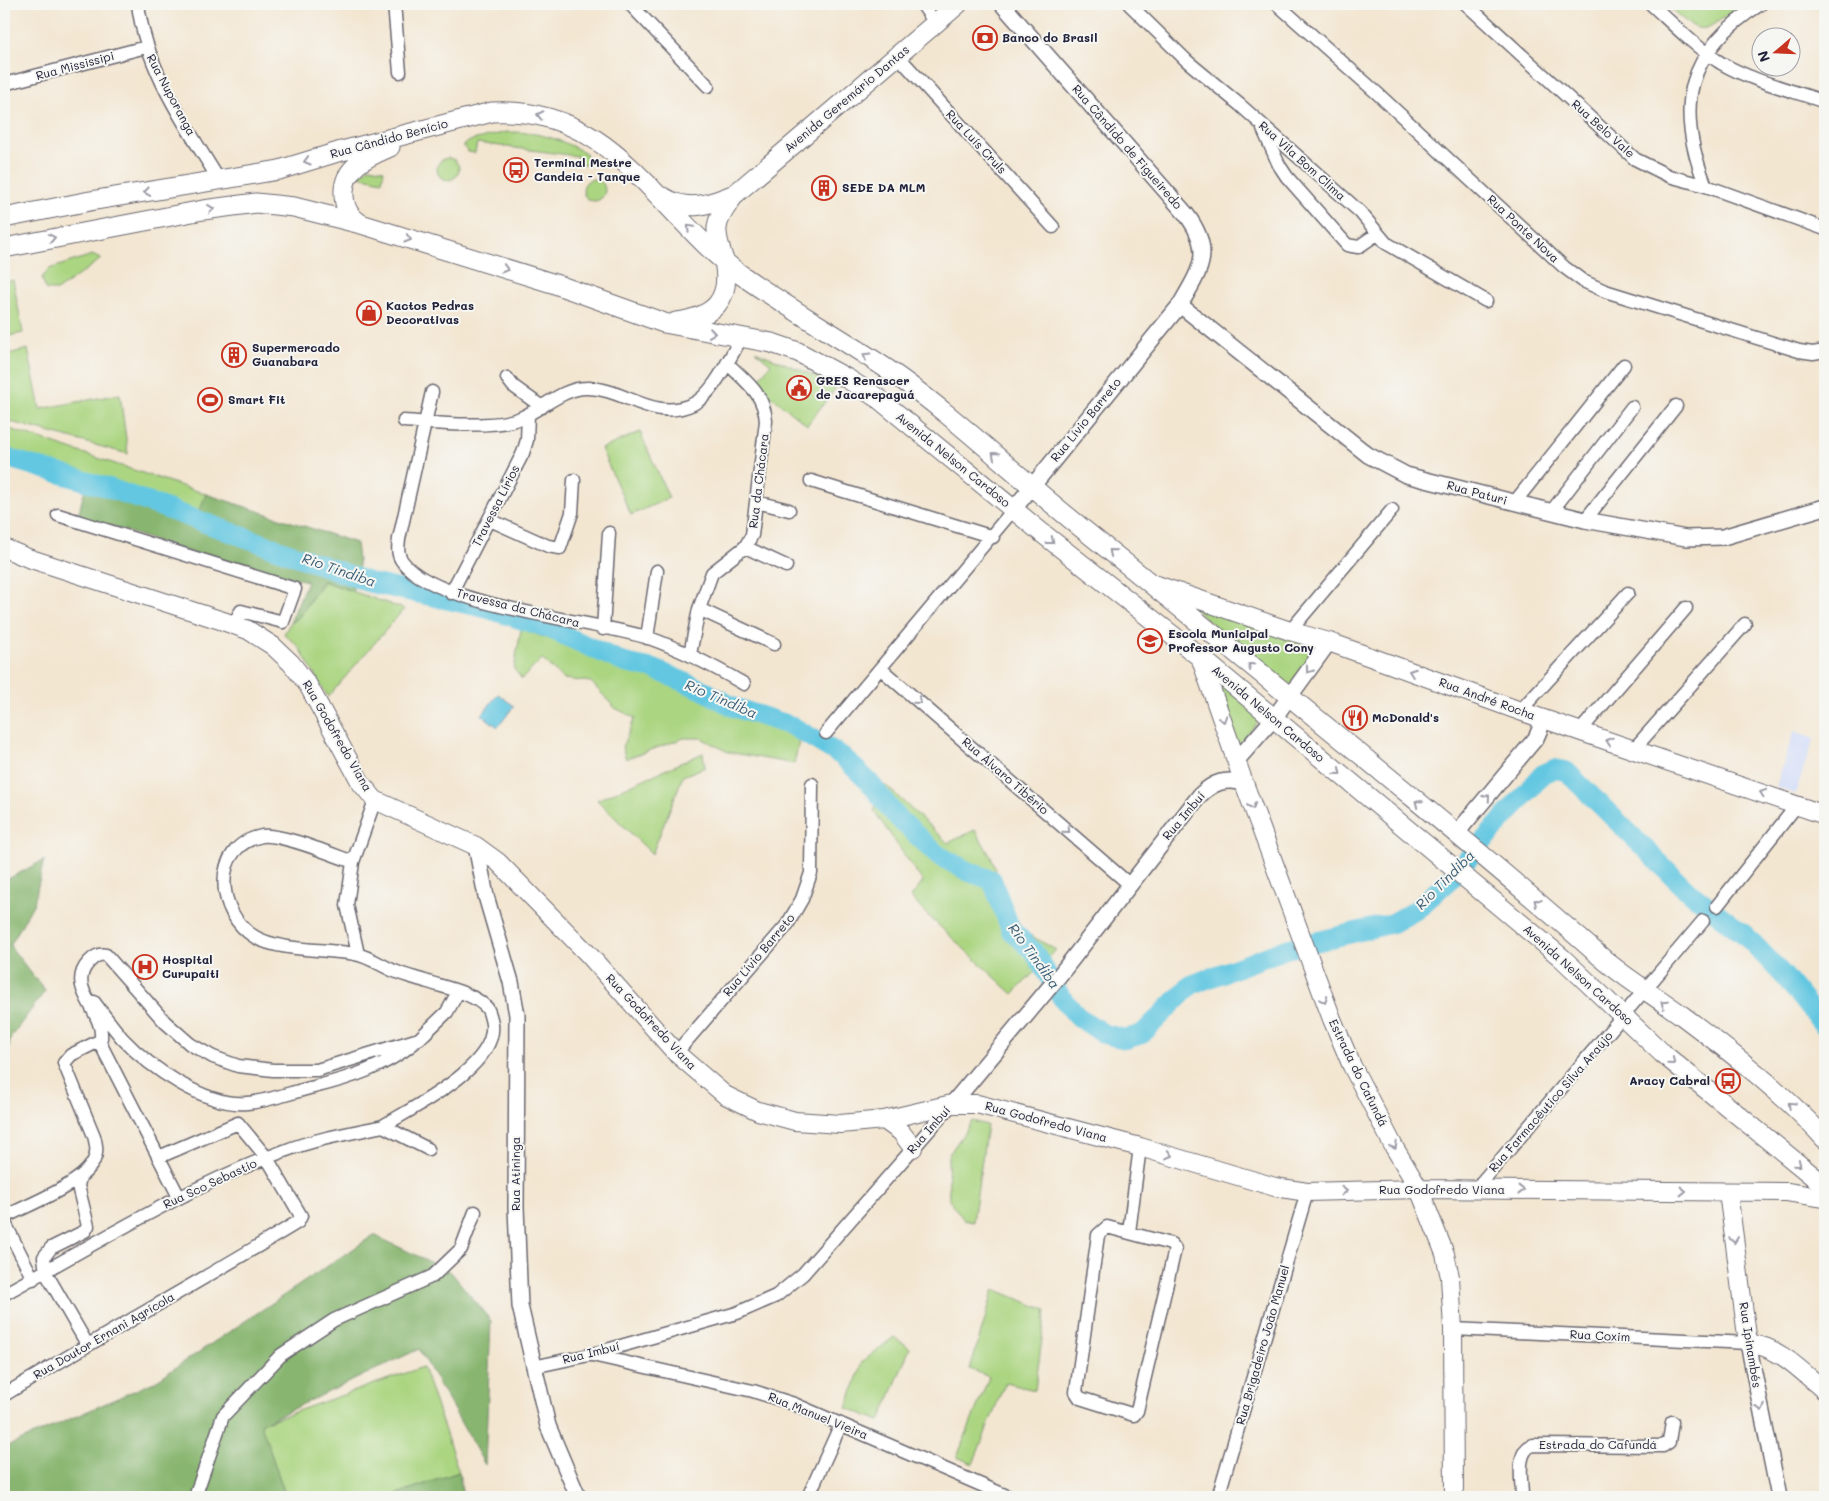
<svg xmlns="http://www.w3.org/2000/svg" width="1829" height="1501" viewBox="0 0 1829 1501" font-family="Mali,sans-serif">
<rect width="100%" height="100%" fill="#f6f6f2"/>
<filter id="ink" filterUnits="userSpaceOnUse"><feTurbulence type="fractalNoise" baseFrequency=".02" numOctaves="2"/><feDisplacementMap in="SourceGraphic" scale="10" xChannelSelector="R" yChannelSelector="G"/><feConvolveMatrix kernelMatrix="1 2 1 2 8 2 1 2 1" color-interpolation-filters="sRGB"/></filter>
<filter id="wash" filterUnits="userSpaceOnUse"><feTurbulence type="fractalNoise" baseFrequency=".0096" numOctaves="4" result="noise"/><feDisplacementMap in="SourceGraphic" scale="20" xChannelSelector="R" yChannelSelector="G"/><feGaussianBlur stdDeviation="1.12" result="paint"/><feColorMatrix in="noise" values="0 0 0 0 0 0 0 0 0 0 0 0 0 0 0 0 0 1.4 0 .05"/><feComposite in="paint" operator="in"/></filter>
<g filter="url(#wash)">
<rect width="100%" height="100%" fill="#f3e6d1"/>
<!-- built -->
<path fill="#cfdafa" d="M1794 731 1814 738 1795 794 1776 787Z"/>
<!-- green -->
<path fill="#abd581" stroke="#667c5e" d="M1665 4H1743C1700 33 1706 40 1665 4Z
M507 132C540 132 557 138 586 153L589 164 577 165V156L477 143 475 153 468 152 463 145 472 140Z
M437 169a11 11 0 1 1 22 0a11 11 0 1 1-22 0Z
M370 167 384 170 382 181 358 176Z
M583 190a11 11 0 1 1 22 0a11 11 0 1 1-22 0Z
M92 255 101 259 58 290H46L42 278 49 269Z
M13 280 23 333 4 337V282Z
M28 349 40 409 120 394 128 454 4 420V355Z
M755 351 815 376 836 388 807 425 761 388 760 377 771 364Z
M4 427 206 494 200 512 4 451Z
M640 432 669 498 631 515 601 449Z
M323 581 404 609 328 697 298 646 284 634 290 623 299 617Z
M1190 605 1317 649 1288 689Z
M521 629 690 688 733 711 786 728 800 737 794 764 728 752 701 738H684L626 759 622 747 635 718 615 708 591 682 563 679 542 659 522 679 514 669Z
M1208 669 1263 716 1236 748Z
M703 753 705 767 683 776 652 854 597 800Z
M885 785 948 843 975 830 991 857 1009 905 1023 931 1056 950 1013 994 923 911 911 897 923 882 874 811Z
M972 1121 987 1125 973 1222 964 1220 949 1200 948 1156Z
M994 1289 1046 1310 1035 1390 1005 1383 973 1464 957 1457 989 1377 970 1369Z
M894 1337 910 1348 880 1421 847 1408 862 1362Z
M423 1367 459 1472 388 1497H286L260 1424Z"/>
<!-- forest -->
<path fill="#88b66f" stroke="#556c55" d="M88 478 199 512 206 494 356 543 359 569 352 591 323 581 299 617 290 623 307 581 186 551 78 515Z
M44 860 34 903 10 946 45 991 11 1037 4 1070V881Z
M374 1235 451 1272 491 1321 485 1465 419 1349 261 1424 286 1497H4V1448L154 1382Z
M459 1472 463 1497H388Z"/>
<!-- water -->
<path fill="#63c7e1" stroke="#42748e" d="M498 694 514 706 498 727 482 715Z"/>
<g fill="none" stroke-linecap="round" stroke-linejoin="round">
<!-- river -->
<path stroke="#63c7e1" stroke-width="20" d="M4 457 109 488 371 583 485 608 548 628 625 663 654 669 703 690 733 707 792 726 842 756 869 782 895 815 938 855 969 872 992 880 1011 930 1034 952 1059 994 1077 1016 1104 1034 1126 1039 1142 1034 1191 985 1286 949 1393 923 1416 910 1449 880 1543 774 1554 769 1566 771 1687 890 1745 935 1784 976 1825 1027"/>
</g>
</g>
<g filter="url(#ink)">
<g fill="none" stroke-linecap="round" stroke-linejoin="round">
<defs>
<path id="minor" d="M138 4C146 70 185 124 219 180
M394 4 400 72
M630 4 708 86
M922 4 936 24
M1129 4 1187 61 1240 105 1360 212 1386 243 1486 301
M1277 4 1378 94 1564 267 1583 281 1605 291 1799 351 1813 353 1825 351
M1466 4 1635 159 1669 176 1706 186 1825 229
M1651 4C1673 24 1695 47 1721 63 1752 81 1791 90 1825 102
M898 56 1053 227
M4 84 146 47
M1263 129 1279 165 1287 177 1347 245 1358 247 1377 234
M1706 186C1674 106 1686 51 1761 4
M507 378 513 386 542 407
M432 392 399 539C398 547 397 554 402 561 436 607 592 620 649 638 683 650 713 666 744 684
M404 421C434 423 490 429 518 419 540 411 562 388 586 388 624 387 652 423 693 404 714 394 730 356 742 337
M811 481 993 537
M757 502 789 510
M1514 503 1624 365
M1551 512 1632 407
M58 515 295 589 283 622 241 611 238 616 239 626
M490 520 548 546 560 548 572 513 574 480
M1585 520 1676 406
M745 547 786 566
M451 593 523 453 527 440 528 415
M699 609 774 644
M603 629 609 533
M1290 631 1392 510
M647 638 657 571
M690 654 699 609 712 573 745 547 752 535 766 421C764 393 746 382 727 363
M881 669 1129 884
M1520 711 1628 593
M1580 731 1686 608
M826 733 1013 510
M1634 749 1745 624
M375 800 353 862C333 855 281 833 262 836 210 846 216 914 255 937 278 951 328 949 355 954 369 956 383 967 397 972 406 976 416 978 425 981 445 988 472 992 487 1008 489 1011 490 1015 491 1019 504 1063 414 1107 383 1126
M353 862 347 905 358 954
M1717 906 1797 805
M94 1002C103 1014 112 1026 122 1038 149 1067 206 1107 247 1103 269 1101 292 1092 314 1087 350 1078 385 1067 414 1043
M99 1041 179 1197
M676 1053 787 925 802 899 811 873 812 784
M80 1177 78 1186 88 1226 85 1231 51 1248 44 1257 46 1273 87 1344
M1475 1190 1703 921
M1107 1227 1171 1244 1175 1249 1137 1411 1134 1415 1080 1398 1076 1392 1098 1235Z
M1129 1232 1140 1147
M33 1279 5 1223V1217C29 1204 84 1184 94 1160 98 1152 96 1144 94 1136L64 1063 71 1055 99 1041 101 1038C104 1011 65 987 89 962 94 957 99 953 106 955L165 1022 190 1044 213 1057 238 1066 273 1070H317L419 1039 447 1012 458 992
M4 1294C95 1244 185 1188 284 1151 315 1139 350 1133 383 1126L428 1149
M1453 1329 1748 1343
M592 1355 753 1391 794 1404 1009 1497
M533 1367 589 1355 737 1313 776 1296 803 1274 952 1104
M4 1395C101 1336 201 1281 298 1222L301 1216 267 1158 238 1123 159 1157
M197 1497V1491L223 1416 281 1355 334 1320 433 1276 461 1249 475 1212
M808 1497 841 1424
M1218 1497 1307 1192
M1522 1497C1522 1481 1515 1451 1533 1445L1663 1446 1669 1442 1672 1422"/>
<path id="tertiary" d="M1002 4 1186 214C1214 251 1201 269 1180 305L1013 510
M1180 305 1368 455 1406 475 1585 520 1686 538 1723 537 1825 507
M1237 760 1274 718 1329 642
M1456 834 1536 738 1540 729V718
M476 846 486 896 511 982 517 1015 516 1207 520 1306 548 1426 578 1497
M952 1104 1059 976 1200 795C1214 782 1225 778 1244 783
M1748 1343 1779 1497"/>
<path id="secondary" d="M4 548 28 558 223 621 248 630 273 646 291 663 308 685 361 783 375 800 476 846 498 862 589 955 676 1053 725 1095 758 1111 795 1121 840 1124 884 1120 952 1104H977L1140 1147 1275 1187 1307 1192 1419 1189 1787 1192 1825 1198
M1154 584 1290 631 1329 642 1520 711 1825 815
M1200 657 1244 783 1332 1019 1352 1066 1394 1147 1419 1189 1445 1254 1450 1277 1453 1329 1454 1497
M884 1120 901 1132 913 1148
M1728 1192 1748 1343C1780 1347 1801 1371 1825 1391"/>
<path id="primary" d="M663 197C688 213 711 204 735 194
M4 218 90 201 279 170 338 152 492 112C617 105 658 218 747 279 793 311 843 339 890 371 939 405 984 446 1029 484 1063 514 1099 542 1134 570 1291 698 1449 824 1601 957 1627 980 1656 996 1684 1017 1732 1053 1785 1094 1825 1139
M361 224C350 217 345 210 344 196 342 167 367 157 390 147
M4 248 203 210 256 203 294 207 361 224 555 284 664 323 772 343 798 352 848 379 879 399 1042 533 1200 657 1562 958 1662 1053 1825 1186
M676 322C713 317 732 301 724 261 721 250 716 239 717 228 718 215 728 205 735 194L958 4"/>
</defs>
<!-- minor casing -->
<use href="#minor" stroke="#6b6770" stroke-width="15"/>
<!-- tertiary casing -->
<use href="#tertiary" stroke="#6b6770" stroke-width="18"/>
<!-- secondary casing -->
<use href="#secondary" stroke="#6b6770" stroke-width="20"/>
<!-- primary casing -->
<use href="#primary" stroke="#6b6770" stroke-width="21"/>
<!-- minor -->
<use href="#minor" stroke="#fff" stroke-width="12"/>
<!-- tertiary -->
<use href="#tertiary" stroke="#fff" stroke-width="15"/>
<!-- secondary -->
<use href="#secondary" stroke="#fff" stroke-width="18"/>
<!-- primary -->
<use href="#primary" stroke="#fff" stroke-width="19"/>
</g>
<!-- one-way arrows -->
<defs><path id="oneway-chevron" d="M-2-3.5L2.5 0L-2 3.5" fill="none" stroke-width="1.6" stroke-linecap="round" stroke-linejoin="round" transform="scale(1.25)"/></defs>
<g stroke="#9c9ca7">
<use href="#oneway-chevron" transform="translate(540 115) rotate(-168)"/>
<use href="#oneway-chevron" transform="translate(307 161) rotate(163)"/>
<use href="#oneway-chevron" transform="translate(147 192) rotate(171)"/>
<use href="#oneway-chevron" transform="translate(211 209) rotate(-7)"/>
<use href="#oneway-chevron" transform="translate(690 228) rotate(-134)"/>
<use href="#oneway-chevron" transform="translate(52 238) rotate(-11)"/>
<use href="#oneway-chevron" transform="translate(408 239) rotate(16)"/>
<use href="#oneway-chevron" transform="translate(505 269) rotate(17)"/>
<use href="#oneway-chevron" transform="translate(712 333) rotate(8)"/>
<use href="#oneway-chevron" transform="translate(866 356) rotate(-148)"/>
<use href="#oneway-chevron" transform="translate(995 455) rotate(-139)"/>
<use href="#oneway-chevron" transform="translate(1051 541) rotate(38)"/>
<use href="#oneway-chevron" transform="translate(1112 552) rotate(-141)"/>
<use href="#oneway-chevron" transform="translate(1251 666) rotate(-141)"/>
<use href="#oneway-chevron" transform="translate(1309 670) rotate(125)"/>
<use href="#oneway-chevron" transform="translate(1412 672) rotate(-160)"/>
<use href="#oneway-chevron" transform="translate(918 701) rotate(41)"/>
<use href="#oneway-chevron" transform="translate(1223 719) rotate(71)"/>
<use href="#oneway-chevron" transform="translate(1609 741) rotate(-161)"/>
<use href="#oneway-chevron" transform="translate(1338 772) rotate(40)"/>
<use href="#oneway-chevron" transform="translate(1763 793) rotate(-161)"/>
<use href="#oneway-chevron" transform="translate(1487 797) rotate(-50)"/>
<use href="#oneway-chevron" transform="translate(1418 803) rotate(-141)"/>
<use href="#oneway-chevron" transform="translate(1252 806) rotate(70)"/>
<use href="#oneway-chevron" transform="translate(1067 830) rotate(41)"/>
<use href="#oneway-chevron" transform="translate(1537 902) rotate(-140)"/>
<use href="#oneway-chevron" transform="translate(1324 1000) rotate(69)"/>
<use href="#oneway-chevron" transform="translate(1664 1004) rotate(-147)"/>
<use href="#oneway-chevron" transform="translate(1672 1062) rotate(40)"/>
<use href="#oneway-chevron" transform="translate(1791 1105) rotate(-137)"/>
<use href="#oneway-chevron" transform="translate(1394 1146) rotate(61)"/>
<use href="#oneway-chevron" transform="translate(1169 1155) rotate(16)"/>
<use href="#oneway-chevron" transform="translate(1798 1164) rotate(39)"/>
<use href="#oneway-chevron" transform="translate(1521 1190)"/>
<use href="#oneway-chevron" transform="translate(1344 1191) rotate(-1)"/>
<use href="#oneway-chevron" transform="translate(1683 1191)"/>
<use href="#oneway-chevron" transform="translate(1734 1240) rotate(83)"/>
<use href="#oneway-chevron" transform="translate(1761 1408) rotate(79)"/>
</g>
</g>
<!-- icons -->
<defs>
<symbol id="bank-ring" viewBox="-11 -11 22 22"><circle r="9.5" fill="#f6f6f2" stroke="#c8321e" stroke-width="1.5"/><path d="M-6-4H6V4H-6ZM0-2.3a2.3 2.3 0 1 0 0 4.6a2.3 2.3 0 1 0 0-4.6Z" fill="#c8321e"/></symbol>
<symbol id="bus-ring" viewBox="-11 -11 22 22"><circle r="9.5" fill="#f6f6f2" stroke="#c8321e" stroke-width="1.5"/><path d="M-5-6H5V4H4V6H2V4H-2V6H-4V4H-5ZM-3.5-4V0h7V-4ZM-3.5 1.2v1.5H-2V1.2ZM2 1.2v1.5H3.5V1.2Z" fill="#c8321e"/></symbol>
<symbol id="building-ring" viewBox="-11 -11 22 22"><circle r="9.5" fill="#f6f6f2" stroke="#c8321e" stroke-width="1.5"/><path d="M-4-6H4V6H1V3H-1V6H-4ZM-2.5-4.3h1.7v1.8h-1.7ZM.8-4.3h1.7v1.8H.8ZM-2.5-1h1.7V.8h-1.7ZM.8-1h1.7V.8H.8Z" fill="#c8321e"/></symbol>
<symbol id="shop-ring" viewBox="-11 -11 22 22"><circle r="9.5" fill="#f6f6f2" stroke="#c8321e" stroke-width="1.5"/><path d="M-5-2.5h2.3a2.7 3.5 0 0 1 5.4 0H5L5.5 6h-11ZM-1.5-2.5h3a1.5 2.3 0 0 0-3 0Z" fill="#c8321e"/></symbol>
<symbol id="civic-ring" viewBox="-11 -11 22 22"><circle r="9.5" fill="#f6f6f2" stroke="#c8321e" stroke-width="1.5"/><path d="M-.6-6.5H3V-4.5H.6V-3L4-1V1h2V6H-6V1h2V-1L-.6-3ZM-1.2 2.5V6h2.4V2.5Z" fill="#c8321e"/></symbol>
<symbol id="stadium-ring" viewBox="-11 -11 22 22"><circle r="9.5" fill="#f6f6f2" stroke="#c8321e" stroke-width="1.5"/><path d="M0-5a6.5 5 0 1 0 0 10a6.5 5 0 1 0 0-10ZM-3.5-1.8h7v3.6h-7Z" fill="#c8321e"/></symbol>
<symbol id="school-ring" viewBox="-11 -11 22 22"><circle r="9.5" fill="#f6f6f2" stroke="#c8321e" stroke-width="1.5"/><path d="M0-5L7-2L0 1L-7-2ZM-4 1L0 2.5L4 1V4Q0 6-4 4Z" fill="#c8321e"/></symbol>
<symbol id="restaurant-ring" viewBox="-11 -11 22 22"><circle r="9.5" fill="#f6f6f2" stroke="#c8321e" stroke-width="1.5"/><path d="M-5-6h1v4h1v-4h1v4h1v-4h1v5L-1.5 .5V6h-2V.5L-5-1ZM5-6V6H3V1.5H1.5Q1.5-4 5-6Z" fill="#c8321e"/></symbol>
<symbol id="hospital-ring" viewBox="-11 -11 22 22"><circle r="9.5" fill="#f6f6f2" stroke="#c8321e" stroke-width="1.5"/><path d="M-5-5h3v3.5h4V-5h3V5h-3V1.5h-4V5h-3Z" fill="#c8321e"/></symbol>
</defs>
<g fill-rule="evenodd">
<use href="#bank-ring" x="971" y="24" width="28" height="28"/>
<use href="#bus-ring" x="502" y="156" width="28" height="28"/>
<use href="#building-ring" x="810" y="174" width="28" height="28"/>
<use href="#shop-ring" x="355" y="299" width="28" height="28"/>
<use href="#building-ring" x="220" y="341" width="28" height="28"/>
<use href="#civic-ring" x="785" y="374" width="28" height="28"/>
<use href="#stadium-ring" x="196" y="386" width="28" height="28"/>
<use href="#school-ring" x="1136" y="627" width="28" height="28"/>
<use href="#restaurant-ring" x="1341" y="704" width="28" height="28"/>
<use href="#hospital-ring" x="131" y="953" width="28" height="28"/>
<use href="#bus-ring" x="1714" y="1067" width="28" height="28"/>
</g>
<g text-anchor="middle" stroke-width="4" stroke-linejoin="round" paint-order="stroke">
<!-- poi labels -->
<g font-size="12" font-weight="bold" fill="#22223b" stroke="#f6f6f2" text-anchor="start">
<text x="1002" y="42">Banco do Brasil</text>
<text x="534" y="167">Terminal Mestre<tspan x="534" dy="14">Candeia - Tanque</tspan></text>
<text x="842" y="192">SEDE DA MLM</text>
<text x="386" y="310">Kactos Pedras<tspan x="386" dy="14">Decorativas</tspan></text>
<text x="252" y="352">Supermercado<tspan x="252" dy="14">Guanabara</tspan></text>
<text x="816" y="385">GRES Renascer<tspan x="816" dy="14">de Jacarepaguá</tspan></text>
<text x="228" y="404">Smart Fit</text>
<text x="1168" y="638">Escola Municipal<tspan x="1168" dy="14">Professor Augusto Cony</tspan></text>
<text x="1372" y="722">McDonald's</text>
<text x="162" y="964">Hospital<tspan x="162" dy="14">Curupaiti</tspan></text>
<text x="1710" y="1085" text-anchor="end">Aracy Cabral</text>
</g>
<!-- street labels -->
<g font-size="12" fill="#22223b" stroke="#f6f6f2">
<text transform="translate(75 66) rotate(-15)" y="4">Rua Mississipi</text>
<text transform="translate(171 95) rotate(62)" y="4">Rua Nuporanga</text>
<text transform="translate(847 99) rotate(-40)" y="4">Avenida Geremário Dantas</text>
<text transform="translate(1603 129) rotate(42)" y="4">Rua Belo Vale</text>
<text transform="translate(389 139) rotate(-15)" y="4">Rua Cândido Benício</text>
<text transform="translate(976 142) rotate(47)" y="4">Rua Luís Cruls</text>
<text transform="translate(1127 147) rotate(49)" y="4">Rua Cândido de Figueiredo</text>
<text transform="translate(1302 161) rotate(42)" y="4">Rua Vila Bom Clima</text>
<text transform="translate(1523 229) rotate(43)" y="4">Rua Ponte Nova</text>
<text transform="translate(1086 420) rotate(-51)" y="4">Rua Lívio Barreto</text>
<text transform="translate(953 460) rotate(39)" y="4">Avenida Nelson Cardoso</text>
<text transform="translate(759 481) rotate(-83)" y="4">Rua da Chácara</text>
<text transform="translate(1477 493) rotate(15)" y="4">Rua Paturi</text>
<text transform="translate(496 506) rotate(-63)" y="4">Travessa Lírios</text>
<text transform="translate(518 608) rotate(14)" y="4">Travessa da Chácara</text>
<text transform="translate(1487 699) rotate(20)" y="4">Rua André Rocha</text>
<text transform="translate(1268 714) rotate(40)" y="4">Avenida Nelson Cardoso</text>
<text transform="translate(337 736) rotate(60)" y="4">Rua Godofredo Viana</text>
<text transform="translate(1005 776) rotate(41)" y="4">Rua Álvaro Tibério</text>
<text transform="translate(1184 816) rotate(-50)" y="4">Rua Imbuí</text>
<text transform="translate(759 955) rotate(-50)" y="4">Rua Lívio Barreto</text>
<text transform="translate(1578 975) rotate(42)" y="4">Avenida Nelson Cardoso</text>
<text transform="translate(651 1022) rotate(47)" y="4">Rua Godofredo Viana</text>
<text transform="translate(1358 1073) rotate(64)" y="4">Estrada do Cafundá</text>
<text transform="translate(1551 1102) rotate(-49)" y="4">Rua Farmacêutico Silva Araújo</text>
<text transform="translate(1046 1122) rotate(15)" y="4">Rua Godofredo Viana</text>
<text transform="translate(929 1130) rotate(-49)" y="4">Rua Imbuí</text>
<text transform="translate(516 1174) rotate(-90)" y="4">Rua Atininga</text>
<text transform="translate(210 1184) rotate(-25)" y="4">Rua Sco Sebastio</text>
<text x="1442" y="1194">Rua Godofredo Viana</text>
<text transform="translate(104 1336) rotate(-30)" y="4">Rua Doutor Ernani Agrícola</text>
<text transform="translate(1600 1336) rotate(3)" y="4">Rua Coxim</text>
<text transform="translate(1263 1345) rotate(-74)" y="4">Rua Brigadeiro João Manuel</text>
<text transform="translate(1750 1345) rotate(81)" y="4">Rua Ipinambés</text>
<text transform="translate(591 1353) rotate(-14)" y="4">Rua Imbuí</text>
<text transform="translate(818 1416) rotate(22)" y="4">Rua Manuel Vieira</text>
<text x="1598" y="1449">Estrada do Cafundá</text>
</g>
<!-- water labels -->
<g font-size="14" font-style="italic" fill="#395c75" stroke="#f6f6f2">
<text transform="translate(339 570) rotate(19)" y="5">Rio Tindiba</text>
<text transform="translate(721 699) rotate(23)" y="5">Rio Tindiba</text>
<text transform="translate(1445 880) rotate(-45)" y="5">Rio Tindiba</text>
<text transform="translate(1034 956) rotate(54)" y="5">Rio Tindiba</text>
</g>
</g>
<!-- margin -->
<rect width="1829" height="1501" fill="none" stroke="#f6f6f2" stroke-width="20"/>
<!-- north arrow -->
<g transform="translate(1776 52) rotate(251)"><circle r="24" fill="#f6f6f2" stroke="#a1a1a9"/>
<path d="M0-4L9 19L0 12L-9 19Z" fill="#c8321e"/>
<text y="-8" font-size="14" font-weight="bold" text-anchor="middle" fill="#22223b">N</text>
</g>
</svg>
